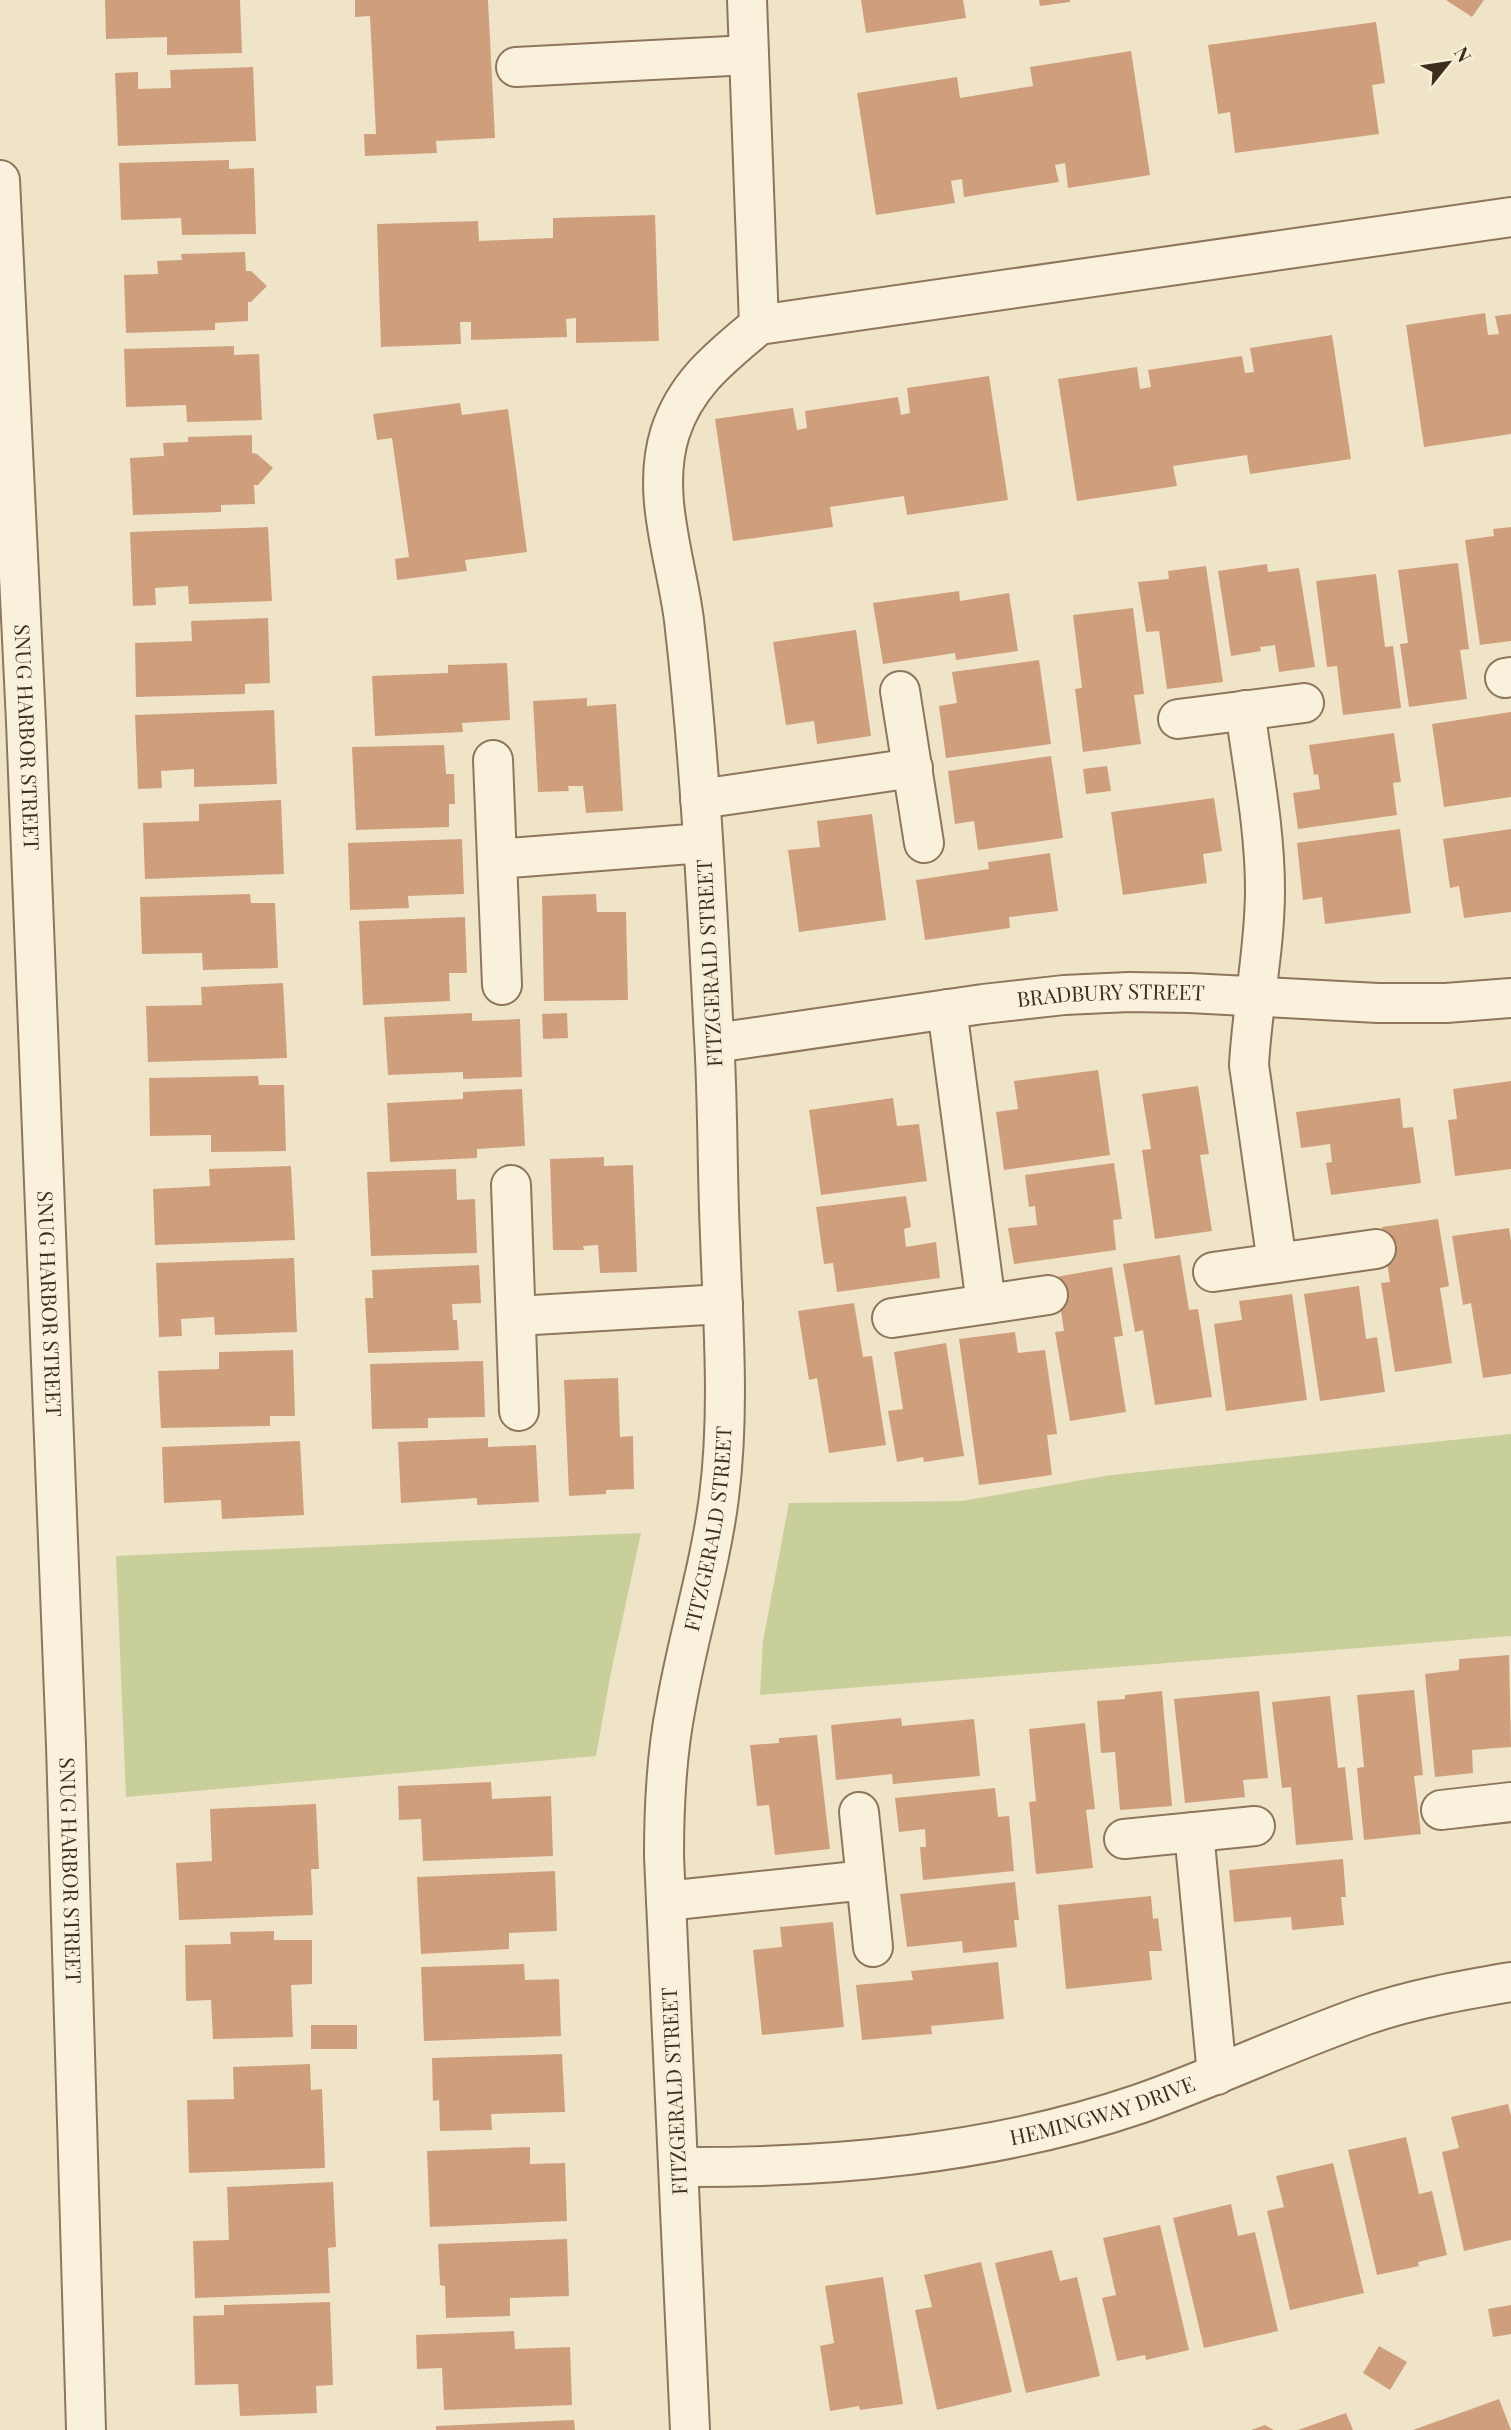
<svg xmlns="http://www.w3.org/2000/svg" width="1511" height="2430" viewBox="0 0 1511 2430" font-family="'Playfair Display',serif">
<rect width="100%" height="100%" fill="#f0e4c8"/>
<!-- green -->
<path fill="#c9cf9b" d="M1511 1434V1636L760 1695 763 1641 789 1503 962 1501 1111 1475Z
M641 1533 611 1672 596 1756 126 1797 116 1556Z"/>
<!-- building -->
<path fill="#cf9f7d" d="M105 0H240L242 53 167 55V37L106 39Z
M355 0H488L495 138 436 141 437 153 365 156 364 134H376L370 16 355 17Z
M861 0H963L966 18 866 33Z
M1039 0H1070V2L1040 6Z
M1446 0H1484L1472 17Z
M1376 22 1385 83 1372 85 1379 134 1235 153 1230 112 1218 114 1208 45Z
M1131 51 1150 175 1068 188 1065 163 1055 165 1059 182 964 197 962 179 951 181 955 203 876 215 857 93 957 77 960 98 1033 86 1030 67Z
M253 67 256 141 118 146 115 73 138 72V89L171 88 170 70Z
M229 160V169L254 168 256 234 182 235 181 218 121 220 119 163Z
M655 215 659 341 576 343V318L566 319 567 337 471 340V322H460L461 344 381 347 377 224 478 221 479 241 553 238V218Z
M245 252 246 271H251L267 286 251 302H248V321L215 323V330L126 333 124 275 158 274 157 261 182 260 181 254Z
M1485 313 1488 335 1499 334 1495 316 1511 314V434L1424 447 1406 325Z
M1332 335 1351 459 1250 474 1247 455 1173 466 1177 486 1077 501 1058 379 1137 367 1140 389 1151 387 1148 370 1242 356 1245 373 1254 372 1250 348Z
M234 346V355L259 354 262 420 187 422 186 405 126 407 124 349Z
M989 376 1008 500 907 515 904 496 830 507 833 527 733 541 715 419 793 408 797 430 807 428 805 411 898 397 901 415 910 413 907 388Z
M460 403 462 415 508 409 527 552 465 560 467 571 397 580 395 559 409 557 392 438 377 440 373 414Z
M252 435V453L257 454 273 468 258 485H254L255 504 221 505V512L133 515 130 458 164 456 163 443 188 442V437Z
M268 527 272 601 189 604 188 586 155 588 156 605 133 606 130 532Z
M1511 527V641L1480 645 1465 540 1494 536 1493 529Z
M1458 563 1469 649 1460 650 1467 699 1409 707 1400 644 1408 643 1398 570Z
M1267 564 1268 572 1299 568 1315 667 1279 672 1275 645 1260 647 1261 651 1231 656 1218 571Z
M1206 566 1223 682 1167 689 1159 631 1146 632 1138 582 1169 579 1168 571Z
M1376 574 1385 647 1393 646 1401 708 1343 715 1337 666 1327 667 1316 581Z
M959 591 960 601 1009 593 1018 651 956 660 955 653 883 664 873 603Z
M1133 608 1144 694 1134 695 1141 744 1083 752 1075 689 1082 688 1073 615Z
M268 618 270 683 245 684V694L136 697 135 643 192 641 191 621Z
M856 630 871 736 817 744 814 721 786 725 773 642Z
M1039 660 1051 744 946 758 939 706 957 703 952 672Z
M507 663 510 720 462 723 463 732 375 736 372 676 448 673V665Z
M587 698V706L616 704 623 811 586 813 583 786H568L569 791 538 792 533 701Z
M274 710 277 784 194 787V769L161 771 162 788 138 789 135 715Z
M1511 712V797L1444 807 1432 724Z
M1394 733 1401 782 1393 783 1397 815 1298 829 1293 793 1320 789 1318 774 1314 775 1309 745Z
M444 745 446 774H454L455 804H449V827L356 830 352 747Z
M1051 756 1063 838 978 850 974 821 955 824 948 771Z
M1107 766 1111 791 1086 794 1083 769Z
M1214 798 1222 851 1203 854 1207 883 1123 895 1111 812Z
M281 800 284 874 145 879 143 823 199 821V804Z
M872 814 886 920 799 932 788 850 820 847 817 821Z
M1400 829 1411 913 1325 924 1322 897 1303 900 1297 843Z
M1511 829V912L1464 918 1459 886 1450 888 1443 839Z
M462 839 464 894 408 896 409 908 350 910 348 843Z
M1050 853 1058 911 1009 917 1010 928 925 940 916 880 989 869 988 862Z
M250 894 251 903H275L278 968 203 970 202 953 142 954 140 897Z
M596 894 597 912H626L628 1000 544 1001 542 896Z
M465 917 467 973H449L450 1001 363 1005 359 921Z
M283 983 287 1058 148 1062 146 1006 202 1005 201 987Z
M472 1013V1021L520 1019 522 1077 463 1079V1072L388 1075 384 1017Z
M567 1013 568 1038 543 1039 542 1014Z
M1098 1070 1110 1155 1004 1170 996 1112 1018 1109 1014 1081Z
M258 1076 259 1085H284L286 1151 211 1152V1135L150 1136 149 1078Z
M1511 1081V1169L1455 1176 1448 1120 1457 1119 1453 1089Z
M1198 1086 1209 1154 1200 1155 1212 1231 1155 1239 1142 1150 1151 1149 1142 1094Z
M522 1089 525 1146 477 1149V1158L390 1162 387 1103 463 1099V1092Z
M893 1098 897 1126 919 1124 927 1181 821 1195 809 1110Z
M1400 1098 1403 1128 1413 1127 1421 1183 1331 1195 1326 1163 1332 1162 1330 1144 1301 1148 1296 1112Z
M604 1157V1166L633 1165 637 1272 600 1273 598 1245 583 1246 584 1250H553L550 1159Z
M1114 1163 1122 1219 1113 1220 1116 1250 1014 1264 1008 1228 1037 1225 1035 1206 1029 1207 1025 1175Z
M291 1166 295 1240 155 1245 153 1189 210 1186 209 1169Z
M456 1169 457 1200 475 1199 477 1253 371 1256 367 1172Z
M906 1196 911 1227 904 1229 906 1247 936 1242 940 1278 837 1292 833 1263 824 1264 816 1207Z
M1438 1219 1449 1286 1440 1288 1452 1363 1395 1372 1381 1283 1390 1282 1382 1227Z
M1509 1228 1511 1241V1374L1483 1378 1471 1303 1463 1305 1452 1236Z
M1180 1255 1189 1310 1198 1309 1212 1397 1155 1405 1143 1330 1135 1332 1123 1264Z
M294 1258 297 1332 215 1335 214 1317 181 1319 182 1336 159 1337 156 1263Z
M479 1265 481 1303 452 1304 453 1320H457L459 1350 368 1353 365 1298H373L372 1270Z
M1112 1267 1123 1336 1114 1337 1126 1412 1070 1421 1055 1332 1064 1331 1056 1277Z
M1359 1286 1366 1339 1377 1337 1385 1392 1320 1401 1304 1294Z
M1292 1294 1307 1400 1226 1411 1214 1324 1242 1320 1239 1301Z
M854 1303 863 1357 872 1356 886 1445 829 1453 817 1378 809 1380 798 1311Z
M1015 1332 1018 1353 1045 1350 1057 1434 1047 1435 1052 1475 979 1485 959 1339Z
M946 1343 964 1456 924 1462 923 1457 897 1462 888 1411 903 1409 894 1352Z
M293 1350 295 1416H270V1426L161 1428 158 1371 219 1369V1352Z
M483 1361 485 1417 428 1418V1428L372 1429 370 1364Z
M618 1378 620 1437 633 1436 634 1489 606 1490V1494L569 1496 564 1380Z
M488 1438V1447L536 1445 539 1502 477 1505V1498L401 1503 398 1442Z
M300 1441 304 1515 222 1519 221 1500 164 1503 162 1447Z
M1509 1655 1511 1747 1472 1750 1473 1773 1435 1777 1425 1674 1459 1670V1659Z
M1414 1690 1423 1775 1414 1776 1421 1834 1364 1840 1357 1768 1364 1767 1357 1695Z
M1162 1691 1172 1806 1120 1810 1115 1752 1101 1753 1097 1701 1125 1699V1695Z
M1259 1691 1268 1778 1243 1780 1245 1797 1185 1803 1174 1699Z
M1330 1696 1338 1768 1345 1767 1353 1840 1296 1845 1291 1787 1282 1788 1272 1702Z
M901 1718 902 1726 974 1719 980 1776 893 1784 892 1774 836 1780 831 1725Z
M1085 1723 1095 1809 1086 1810 1093 1868 1036 1874 1029 1802 1036 1801 1029 1729Z
M817 1735 830 1849 775 1855 769 1805 757 1806 750 1745 779 1743V1738Z
M491 1782 492 1799 551 1796 553 1856 423 1861 421 1819 399 1820 398 1786Z
M995 1788 998 1817 1009 1816 1014 1871 923 1880 920 1847H926L925 1829 899 1832 895 1798Z
M316 1804 319 1869H311L313 1915 179 1920 176 1863 212 1861 210 1809Z
M1343 1859 1346 1897H1341L1344 1925 1292 1930 1291 1917 1234 1922 1229 1870Z
M555 1871 557 1931 509 1933V1949L421 1954 417 1877Z
M1015 1882 1019 1920H1014L1017 1947 963 1953 962 1941 907 1947 900 1894Z
M1151 1896 1153 1919 1158 1918 1162 1951H1149L1152 1980 1066 1989 1058 1905Z
M833 1922 844 2027 762 2035 753 1950 782 1947 780 1927Z
M274 1931V1940H312V1984L291 1985 293 2037 213 2039 211 2000 186 2001 185 1945 231 1944 230 1932Z
M998 1962 1004 2019 931 2026 932 2034 862 2040 856 1985 913 1980 911 1971Z
M524 1964 525 1980 559 1979 561 2036 424 2041 421 1967Z
M311 2025H357V2049H311Z
M562 2054 565 2112 491 2114 492 2130 440 2131 439 2100 433 2101 432 2058Z
M310 2064 311 2090 322 2089 325 2168 189 2173 187 2100 234 2099 233 2067Z
M1508 2104 1511 2116V2240L1464 2251 1442 2152 1459 2148 1451 2117Z
M1406 2137 1419 2194 1432 2191 1447 2255 1418 2262 1419 2266 1377 2275 1348 2150Z
M530 2147V2164L565 2163 567 2221 430 2227 427 2151Z
M1333 2163 1364 2293 1290 2310 1267 2211 1284 2207 1276 2176Z
M333 2182 336 2247 328 2248 330 2293 195 2298 193 2241 229 2240 227 2187Z
M1231 2204 1238 2236 1255 2232 1278 2331 1204 2348 1173 2218Z
M1160 2225 1189 2350 1146 2360 1145 2355 1117 2361 1102 2298 1116 2295 1103 2238Z
M567 2239 569 2296 510 2298V2316L446 2318 445 2286 440 2285 438 2244Z
M1052 2250 1060 2281 1077 2277 1100 2376 1026 2393 995 2263Z
M981 2262 1012 2392 937 2410 915 2310 932 2307 924 2275Z
M883 2277 903 2404 860 2410 859 2406 830 2411 820 2346 834 2343 825 2286Z
M330 2302 333 2385 316 2386 317 2413 240 2416 238 2384 195 2385 193 2316 224 2315V2305Z
M1511 2305V2334L1493 2337 1488 2309Z
M514 2331 515 2349 570 2347 572 2405 444 2410 442 2368 417 2369 416 2335Z
M1379 2346 1407 2362 1390 2390 1363 2373Z
M1499 2399 1511 2430H1413Z
M1346 2413 1353 2430H1298Z
M574 2420 575 2430H436V2426Z
M1265 2425 1274 2430H1251Z"/>
<g fill="none" stroke-linecap="round" stroke-linejoin="round">
<defs>
<g id="minor">
<path d="M747 0 759 325"/>
<path d="M516 67 749 55"/>
<path id="s1" d="M0 180 26 722 66 1745 86 2430"/>
<path d="M1505 678 1511 677"/>
<path d="M900 691 924 843"/>
<path d="M1245 710C1253 769 1265 830 1265 890 1265 949 1252 1007 1249 1065L1277 1263"/>
<path d="M1178 719 1304 703"/>
<path d="M493 760 502 985"/>
<path d="M700 799 913 768"/>
<path d="M497 859 703 843"/>
<path d="M947 1009 986 1304"/>
<path id="s2" d="M715 1043 983 1004 1064 995 1129 992 1189 993 1378 1003H1446L1511 998"/>
<path d="M511 1185 519 1411"/>
<path d="M1213 1272 1376 1249"/>
<path d="M516 1316 723 1304"/>
<path d="M892 1318 1048 1295"/>
<path d="M1441 1810 1511 1802"/>
<path d="M859 1812 873 1947"/>
<path d="M1194 1832 1217 2075"/>
<path d="M1124 1839 1255 1826"/>
<path d="M666 1901 866 1880"/>
<path id="s3" d="M679 2167C833 2168 992 2154 1139 2104 1216 2077 1289 2042 1366 2015 1413 1999 1463 1990 1511 1982"/>
<path id="s4" d="M690 2430 664 1856C664 1805 666 1756 676 1706 688 1636 710 1568 719 1497 730 1411 723 1323 720 1236 717 1170 718 1104 714 1038 707 899 700 759 684 620 676 558 651 494 670 433 686 383 722 356 759 325L1511 217"/>
</g>
</defs>
<!-- minor casing -->
<use href="#minor" stroke="#8d765c" stroke-width="42"/>
<!-- minor -->
<use href="#minor" stroke="#faf1dc" stroke-width="38"/>
</g>
<g text-anchor="middle" stroke-width="5" stroke-linejoin="round" paint-order="stroke">
<!-- street labels -->
<g font-size="21" fill="#3d2e20" stroke="#f7eed8">
<text dy="7" stroke="none"><textPath href="#s1" startOffset="558">SNUG HARBOR STREET</textPath></text>
<text transform="translate(710 963) rotate(-93)" y="7">FITZGERALD STREET</text>
<text dy="7" stroke="none"><textPath href="#s2" startOffset="399">BRADBURY STREET</textPath></text>
<text dy="7" stroke="none"><textPath href="#s1" startOffset="1125">SNUG HARBOR STREET</textPath></text>
<text dy="7" stroke="none"><textPath href="#s4" startOffset="906">FITZGERALD STREET</textPath></text>
<text dy="7" stroke="none"><textPath href="#s1" startOffset="1692">SNUG HARBOR STREET</textPath></text>
<text transform="translate(675 2091) rotate(-93)" y="7">FITZGERALD STREET</text>
<text dy="7" stroke="none"><textPath href="#s3" startOffset="429">HEMINGWAY DRIVE</textPath></text>
</g>
</g>
<!-- north arrow -->
<g transform="translate(1448 63) rotate(60)" stroke="#f7eed8" stroke-width="5" paint-order="stroke">
<path d="M0-5L12 26L0 18L-12 26Z" fill="#3d2e20"/>
<text y="-10" font-size="19" font-weight="bold" text-anchor="middle" fill="#3d2e20">N</text>
</g>
</svg>
